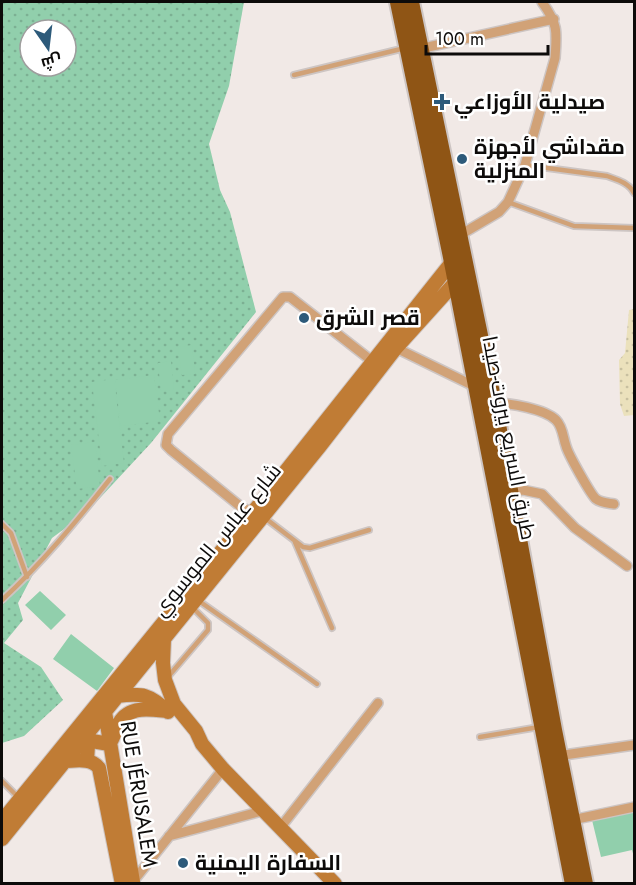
<svg xmlns="http://www.w3.org/2000/svg" width="636" height="885" viewBox="0 0 636 885" font-family="Jost,Cairo,sans-serif">
<defs>
<pattern id="grass-dots" width="8" height="8" patternUnits="userSpaceOnUse" patternTransform="scale(1.5)"><rect width="8" height="8" fill="#91cfac"/><path d="M2 2h.1M6 6h.1" fill="none" stroke="#7cb093" stroke-width="1.8" stroke-linecap="round"/></pattern>
<pattern id="sand-dots" width="8" height="8" patternUnits="userSpaceOnUse" patternTransform="scale(1.5)"><rect width="8" height="8" fill="#ebe1bc"/><path d="M2 2h.1M6 6h.1" fill="none" stroke="#c8c0a0" stroke-width="1.8" stroke-linecap="round"/></pattern>
</defs>
<rect width="100%" height="100%" fill="#f1e9e6"/>
<!-- grass -->
<path fill="url(#grass-dots)" fill-rule="evenodd" d="M2 2H244L229 86 209 144 220 190 230 212 256 312 151 443 87 512 52 538 18 603 23 620 4 643 41 667 63 700 24 736 2 743ZM30 30H66V66H30Z"/>
<!-- sand -->
<path fill="url(#sand-dots)" d="M634 309V415L624 416 620 404 619 360 625 353 629 310Z"/>
<!-- garden -->
<path fill="#91cfac" d="M192 345 195 374 182 375 178 347Z
M171 361 174 390 161 391 158 363Z
M154 375 160 421 121 426 115 380Z
M114 379 124 463 102 466 92 382Z
M95 442 100 486 77 489 71 445Z
M40 591 66 615 51 630 25 605Z
M71 634 114 668 97 691 53 659Z
M634 811V857L632 850 601 857 592 820Z"/>
<g fill="none" stroke-linecap="round" stroke-linejoin="round">
<defs>
<path id="lane" d="M294 75 405 48
M525 165 607 176C618 180 629 183 634 193
M508 202 574 226 634 228
M265 518 303 547 310 548 369 530
M2 524 11 533 27 577
M295 542 332 628
M2 600C42 563 76 522 110 479
M199 601 317 684
M167 678 208 630V623L192 607
M480 737 539 727
M2 781 19 798"/>
<path id="street" d="M419 49 554 19
M460 235 499 212 508 202 525 165 555 58C557 31 558 24 542 2
M396 348 476 387
M494 403C510 403 545 409 556 420 563 427 563 438 566 446 568 454 591 495 596 499 601 503 608 503 614 504
M509 491 523 490 542 494 575 528 627 566
M255 514 241 507 171 450 166 445 168 434 283 297H290L372 361
M557 756 634 745
M572 820 634 807
M280 828 378 703
M169 836 262 811
M131 884 223 769"/>
<path id="secondary" d="M164 639 163 663 165 680 174 704 196 731 202 744 223 769 335 884
M117 696C142 693 150 694 168 712
M105 712 133 882
M63 761C75 761 91 757 99 768L122 884
M87 761 88 745 92 741 109 744C114 738 114 733 117 727 127 705 147 709 167 711
M2 821 258 506 456 257
M2 839 320 446 396 348 461 276"/>
<path id="highway" d="M398 2 451 257 573 884
M411 2 494 403 554 730 585 884"/>
</defs>
<!-- lane casing -->
<use href="#lane" stroke="#cdc5c3" stroke-width="8"/>
<!-- street casing -->
<use href="#street" stroke="#cdc5c3" stroke-width="12"/>
<!-- secondary casing -->
<use href="#secondary" stroke="#cdc5c3" stroke-width="16"/>
<!-- highway casing -->
<use href="#highway" stroke="#cdc5c3" stroke-width="20"/>
<!-- lane -->
<use href="#lane" stroke="#d1a277" stroke-width="4.5"/>
<!-- street -->
<use href="#street" stroke="#d1a277" stroke-width="9"/>
<!-- secondary -->
<use href="#secondary" stroke="#c07c35" stroke-width="14"/>
<!-- highway -->
<use href="#highway" stroke="#8f5515" stroke-width="16"/>
</g>
<!-- markers -->
<g fill="#2d5a7a" stroke="#fff" stroke-width="2">
<path d="M439 93h6v6h6v6h-6v6h-6v-6h-6v-6h6z"/>
<circle cx="462" cy="159" r="6"/>
<circle cx="304" cy="318" r="6"/>
<circle cx="183" cy="863" r="6"/>
</g>
<g text-anchor="middle" stroke-width="5" stroke-linejoin="round" paint-order="stroke">
<!-- poi labels -->
<g font-size="21" font-weight="bold" fill="#0d0b0a" stroke="#fff" text-anchor="start">
<text x="454" y="109">صيدلية الأوزاعي</text>
<text x="474" y="154">مقداشي لأجهزة<tspan x="474" dy="24">المنزلية</tspan></text>
<text x="316" y="325">قصر الشرق</text>
<text x="195" y="870">السفارة اليمنية</text>
</g>
<!-- street labels -->
<g font-size="21" fill="#0d0b0a" stroke="#fff">
<text transform="translate(509 438) rotate(79)" y="7">طريق السريع بيروت-صيدا</text>
<text transform="translate(217 540) rotate(-51)" y="7">شارع عباس الموسوي</text>
<text transform="translate(139 794) rotate(81)" y="7">RUE JÉRUSALEM</text>
</g>
</g>
<!-- border -->
<rect width="636" height="885" fill="none" stroke="#0d0b0a" stroke-width="6"/>
<!-- north arrow -->
<g transform="translate(48 48) rotate(166)"><circle r="28" fill="#ffffff" stroke="#9e9d9d" stroke-width="1.5"/>
<path d="M0-4.5L10 22L0 15L-10 22Z" fill="#2d5a7a"/>
<text y="-9" font-size="16" font-weight="bold" text-anchor="middle" fill="#0d0b0a">ش</text>
</g>
<!-- scale -->
<path d="M426 45v9h122v-9" fill="none" stroke="#0d0b0a" stroke-width="3"/>
<text x="435" y="45" font-size="18" fill="#0d0b0a" stroke="#ffffff" stroke-width="4.5" paint-order="stroke">100 m</text>
</svg>
